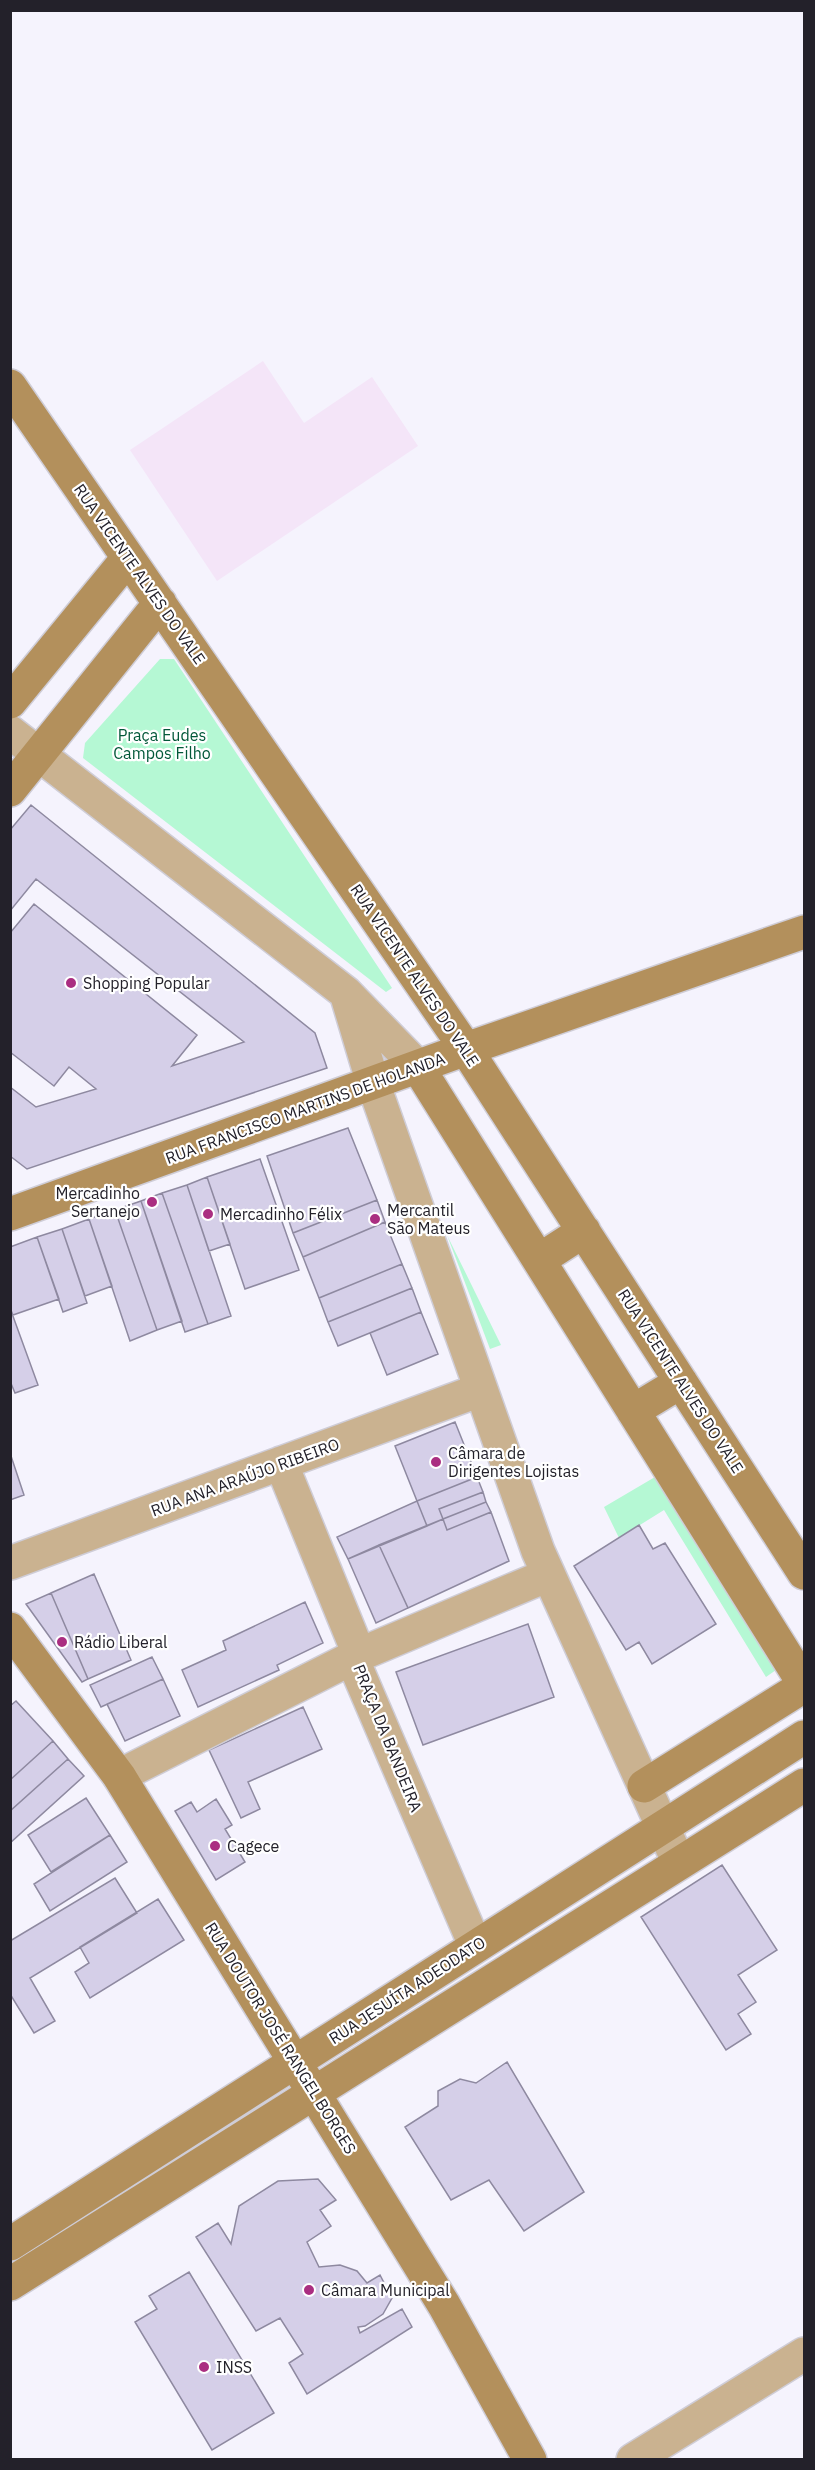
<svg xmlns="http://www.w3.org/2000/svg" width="815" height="2470" viewBox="0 0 815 2470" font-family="'IBM Plex Sans',sans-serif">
<rect width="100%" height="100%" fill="#f5f3fd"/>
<!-- commercial -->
<path fill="#f4e5f8" d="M263 361 304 423 372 377 418 446 217 581 130 450Z"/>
<!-- green -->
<path fill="#b5f8d4" d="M160 659H174L392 988 386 992 83 758 85 743Z
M447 1235 501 1345 490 1349Z
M655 1477 776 1670 766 1677 664 1510 619 1538 604 1507Z"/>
<!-- building -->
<path fill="#d5cfe8" stroke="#8e89a0" stroke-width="1.5" d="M31 805 315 1033 327 1068 27 1169 10 1156V1087L36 1107 96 1089 69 1067 54 1086 10 1052V933L34 904 197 1035 172 1066 244 1042 36 879 10 911V830Z
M348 1128 377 1200 293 1233 267 1156Z
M260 1159 299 1270 245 1289 207 1177Z
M207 1177 230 1244 209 1251 187 1185Z
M187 1185 231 1316 208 1324 162 1193Z
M162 1193 208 1324 185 1332 141 1201Z
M377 1200 385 1222 303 1257 293 1233Z
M141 1201 182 1321 157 1330 115 1210Z
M115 1210 157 1330 130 1341 89 1219Z
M89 1219 112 1286 85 1296 62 1229Z
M385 1222 402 1264 319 1298 303 1257Z
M62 1229 87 1303 63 1312 37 1237Z
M37 1237 59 1299 13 1315 10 1308V1247Z
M402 1264 412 1288 328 1322 319 1298Z
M412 1288 421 1312 338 1346 328 1322Z
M10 1308 38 1385 15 1393 10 1381Z
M421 1312 438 1354 387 1375 370 1333Z
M455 1422 477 1477 417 1501 395 1446Z
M10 1453 24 1495 10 1500Z
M477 1477 483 1492 439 1509 443 1519 427 1526 417 1501Z
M483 1492 486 1502 443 1519 439 1509Z
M417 1501 427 1526 348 1559 337 1537Z
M486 1502 491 1512 447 1530 443 1519Z
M491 1512 509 1561 408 1608 379 1545 443 1519 447 1530Z
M639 1525 653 1549 665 1543 716 1624 652 1664 639 1642 626 1650 574 1566Z
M379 1545 408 1608 376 1623 348 1559Z
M94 1574 131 1660 88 1679 51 1593Z
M51 1593 88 1679 82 1682 26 1604Z
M305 1602 323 1643 277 1665 279 1670 198 1707 182 1670 226 1650 223 1641Z
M528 1624 554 1697 423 1745 396 1672Z
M152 1657 163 1679 101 1707 90 1685Z
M163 1679 180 1716 125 1741 107 1704Z
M16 1701 53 1741 10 1780V1706Z
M303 1707 322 1749 248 1782 260 1809 241 1818 209 1750Z
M53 1741 68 1759 10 1811V1780Z
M68 1759 84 1776 10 1843V1811Z
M86 1798 110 1835 51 1872 28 1835Z
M216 1799 232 1825 225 1829 245 1862 216 1880 175 1811 191 1802 197 1812Z
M110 1835 127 1862 50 1911 34 1884Z
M722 1865 777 1950 738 1975 756 2002 738 2014 751 2034 726 2050 641 1917Z
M115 1878 137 1913 30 1978 55 2021 34 2033 10 1994V1941Z
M158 1899 184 1940 90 1998 75 1972 89 1963 80 1947Z
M507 2062 584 2192 524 2231 489 2180 451 2200 405 2127 438 2106V2091L460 2079 476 2083Z
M318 2179 336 2200 320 2210 331 2226 307 2242 319 2267 340 2265 357 2271 367 2283 380 2275 392 2298 383 2314 365 2326 358 2327 360 2333 402 2309 412 2327 307 2394 289 2363 303 2354 280 2318 256 2331 196 2237 218 2223 231 2244 239 2206 278 2181Z
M189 2272 274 2413 212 2450 135 2322 157 2309 149 2296Z"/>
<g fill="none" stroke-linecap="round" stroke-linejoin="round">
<defs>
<path id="street" d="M10 732 346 993 418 1067
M346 993 373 1083 538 1551 679 1863
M281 1463 356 1647 355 1665 475 1945
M10 1563 480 1390
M119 1776 356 1656 548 1575
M633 2460 804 2354"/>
<path id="secondary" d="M10 386 466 1049 804 1573
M10 702 128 558
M10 790 160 603
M418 1067 804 1684
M10 1214 466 1049 804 932
M539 1260 584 1231
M633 1411 681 1382
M10 1629 119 1776 444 2305 530 2460
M644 1786 804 1686
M10 2244 804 1737
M10 2284 804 1785"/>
</defs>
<!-- street casing -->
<use href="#street" stroke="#cfcdd7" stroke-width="36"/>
<!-- secondary casing -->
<use href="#secondary" stroke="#cfcdd7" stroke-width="36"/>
<!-- street -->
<use href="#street" stroke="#cab290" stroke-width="33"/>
<!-- secondary -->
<use href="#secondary" stroke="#b3905c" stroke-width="33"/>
</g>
<!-- markers -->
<g fill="#aa2e81" stroke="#fff" stroke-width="2">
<circle cx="71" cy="983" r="6"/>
<circle cx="152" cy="1202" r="6"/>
<circle cx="208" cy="1214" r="6"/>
<circle cx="375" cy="1219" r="6"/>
<circle cx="436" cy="1462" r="6"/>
<circle cx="62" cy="1642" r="6"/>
<circle cx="215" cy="1846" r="6"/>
<circle cx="309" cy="2290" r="6"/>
<circle cx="204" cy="2367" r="6"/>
</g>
<g text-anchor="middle" stroke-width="4.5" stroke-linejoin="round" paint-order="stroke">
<!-- street labels -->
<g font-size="16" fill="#23212a" stroke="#fff">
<text transform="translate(140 574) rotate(55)" y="6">RUA VICENTE ALVES DO VALE</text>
<text transform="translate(415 975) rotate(56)" y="6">RUA VICENTE ALVES DO VALE</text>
<text transform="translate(305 1108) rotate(-20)" y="6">RUA FRANCISCO MARTINS DE HOLANDA</text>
<text transform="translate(681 1381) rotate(57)" y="6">RUA VICENTE ALVES DO VALE</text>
<text transform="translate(245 1477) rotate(-20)" y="6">RUA ANA ARAÚJO RIBEIRO</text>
<text transform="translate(388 1738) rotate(68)" y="6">PRAÇA DA BANDEIRA</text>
<text transform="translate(407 1990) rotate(-33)" y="6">RUA JESUÍTA ADEODATO</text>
<text transform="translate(281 2038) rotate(58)" y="6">RUA DOUTOR JOSÉ RANGEL BORGES</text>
</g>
<!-- park labels -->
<g font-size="16" fill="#025839" stroke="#fff">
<text x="162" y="741">Praça Eudes<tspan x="162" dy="18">Campos Filho</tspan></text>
</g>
<!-- poi labels -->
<g font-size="16" fill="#23212a" stroke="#fff" text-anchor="start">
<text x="83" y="989">Shopping Popular</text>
<text x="140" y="1199" text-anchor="end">Mercadinho<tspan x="140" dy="18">Sertanejo</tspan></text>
<text x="387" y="1216">Mercantil<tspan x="387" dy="18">São Mateus</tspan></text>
<text x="220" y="1220">Mercadinho Félix</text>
<text x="448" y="1459">Câmara de<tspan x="448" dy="18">Dirigentes Lojistas</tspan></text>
<text x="74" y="1648">Rádio Liberal</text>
<text x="227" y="1852">Cagece</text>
<text x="321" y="2296">Câmara Municipal</text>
<text x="216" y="2373">INSS</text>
</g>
</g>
<!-- border -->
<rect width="815" height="2470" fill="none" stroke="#23212a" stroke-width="24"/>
</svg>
